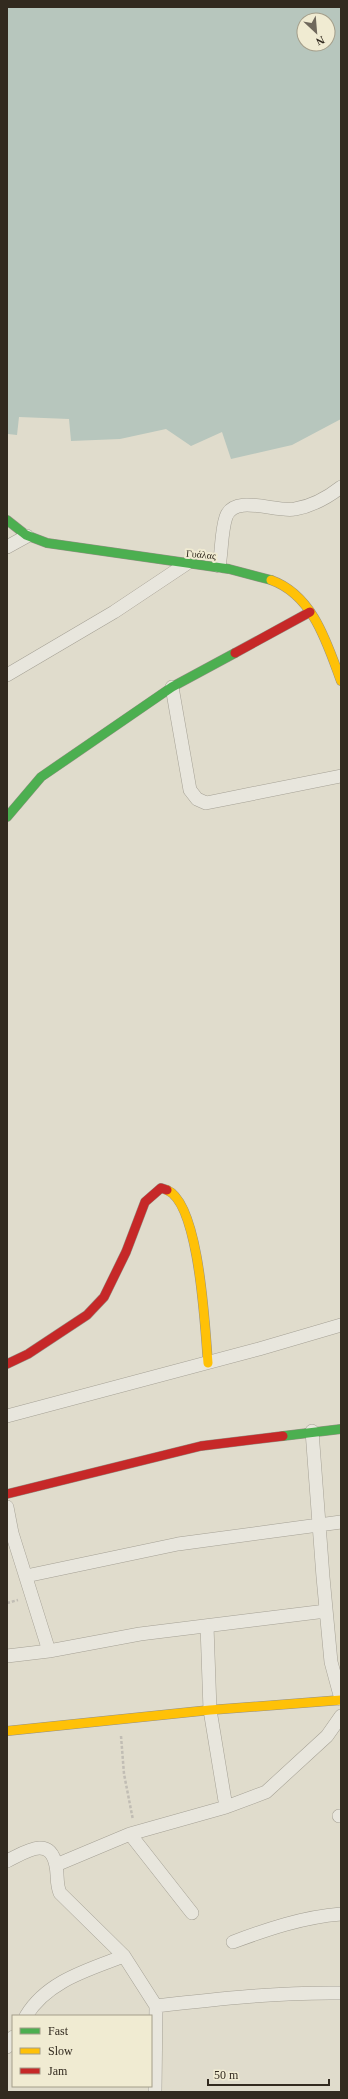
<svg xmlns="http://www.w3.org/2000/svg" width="348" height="2099" viewBox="0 0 348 2099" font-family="Georgia,serif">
<rect width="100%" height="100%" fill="#e0dccc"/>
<!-- water -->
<path fill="#b7c6bd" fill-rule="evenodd" d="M7 7H341V419L292 445 231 459 222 432 191 446 166 429 120 439 71 441 69 419 19 417 17 435 8 434ZM304 20H328V44H304Z"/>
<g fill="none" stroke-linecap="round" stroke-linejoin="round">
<defs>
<path id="street" d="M7 547 27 536
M219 566C222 551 221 532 226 517 234 493 277 513 295 509 312 506 327 498 341 487
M7 675 114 612 186 564
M172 687 190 790 197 799 206 803 341 776
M7 1416 259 1349 341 1325
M312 1431 323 1577 331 1662 341 1699
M7 1507 12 1533 49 1651
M26 1576 178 1544 341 1522
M207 1626 210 1710 226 1807
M7 1656 49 1651 140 1634 326 1611
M339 1816H341
M130 1834 192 1913
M7 1861C24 1853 50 1834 56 1866 58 1875 56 1884 60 1893L124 1956 156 2006 155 2092
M56 1865 130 1834 226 1807 266 1792 327 1736 341 1716
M233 1942C268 1929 303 1917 341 1914
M156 2006C217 1999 280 1992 341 1993
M26 2016C47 1981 88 1970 124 1956
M7 2047 13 2037"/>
<path id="fast" d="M7 520 26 535 47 543 229 569 271 580
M7 817 41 777 172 687 235 653
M283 1436 341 1429"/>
<path id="slow" d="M271 580C313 595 327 643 341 681
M167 1190C200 1204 205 1330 208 1363
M7 1731 210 1710 341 1700"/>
<path id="jam" d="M235 653 310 612
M7 1364 28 1354 87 1315 104 1297 126 1252 145 1202 161 1188 167 1190
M7 1494 201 1446 283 1436"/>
</defs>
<!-- street casing -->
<use href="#street" stroke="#a5a195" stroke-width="14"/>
<!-- fast casing -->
<use href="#fast" stroke="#959085" stroke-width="10"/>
<!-- slow casing -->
<use href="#slow" stroke="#959085" stroke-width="10"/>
<!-- jam casing -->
<use href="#jam" stroke="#959085" stroke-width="10"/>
<!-- path -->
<path stroke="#c1bdb4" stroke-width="2.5" stroke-dasharray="3 2" stroke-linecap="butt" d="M7 1603 18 1600
M121 1736 124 1774 133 1820"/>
<!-- street -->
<use href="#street" stroke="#e8e6dd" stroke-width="13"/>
<!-- fast -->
<use href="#fast" stroke="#4caf50" stroke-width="9"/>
<!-- slow -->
<use href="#slow" stroke="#ffc107" stroke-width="9"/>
<!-- jam -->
<use href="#jam" stroke="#c62828" stroke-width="9"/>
</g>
<g text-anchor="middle" stroke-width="4" stroke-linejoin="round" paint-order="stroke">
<!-- street labels -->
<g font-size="10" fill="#322a1f" stroke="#f0ebd2">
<text transform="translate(201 554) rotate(5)" y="4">Γυάλας</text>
</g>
</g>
<!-- border -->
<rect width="348" height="2099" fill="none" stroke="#322a1f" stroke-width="16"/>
<!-- legend -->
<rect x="12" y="2015" width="140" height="72" fill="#f0ebd2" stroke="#a49e8a"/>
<rect x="20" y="2028" width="20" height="6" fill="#4caf50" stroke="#a49e8a"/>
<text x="48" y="2035" font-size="12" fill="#322a1f">Fast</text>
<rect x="20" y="2048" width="20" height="6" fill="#ffc107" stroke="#a49e8a"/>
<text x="48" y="2055" font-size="12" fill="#322a1f">Slow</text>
<rect x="20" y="2068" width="20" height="6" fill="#c62828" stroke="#a49e8a"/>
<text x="48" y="2075" font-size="12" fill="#322a1f">Jam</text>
<!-- north arrow -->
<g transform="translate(316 32) rotate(154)"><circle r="19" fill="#f0ebd2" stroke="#a49e8a"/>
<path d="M0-3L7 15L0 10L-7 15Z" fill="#6f685c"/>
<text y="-6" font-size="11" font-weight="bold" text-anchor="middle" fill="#322a1f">N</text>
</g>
<!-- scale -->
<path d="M208 2079v6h121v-6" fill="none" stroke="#322a1f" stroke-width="2"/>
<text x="214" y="2079" font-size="12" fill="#322a1f" stroke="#f0ebd2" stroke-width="3" paint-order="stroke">50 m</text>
</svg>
